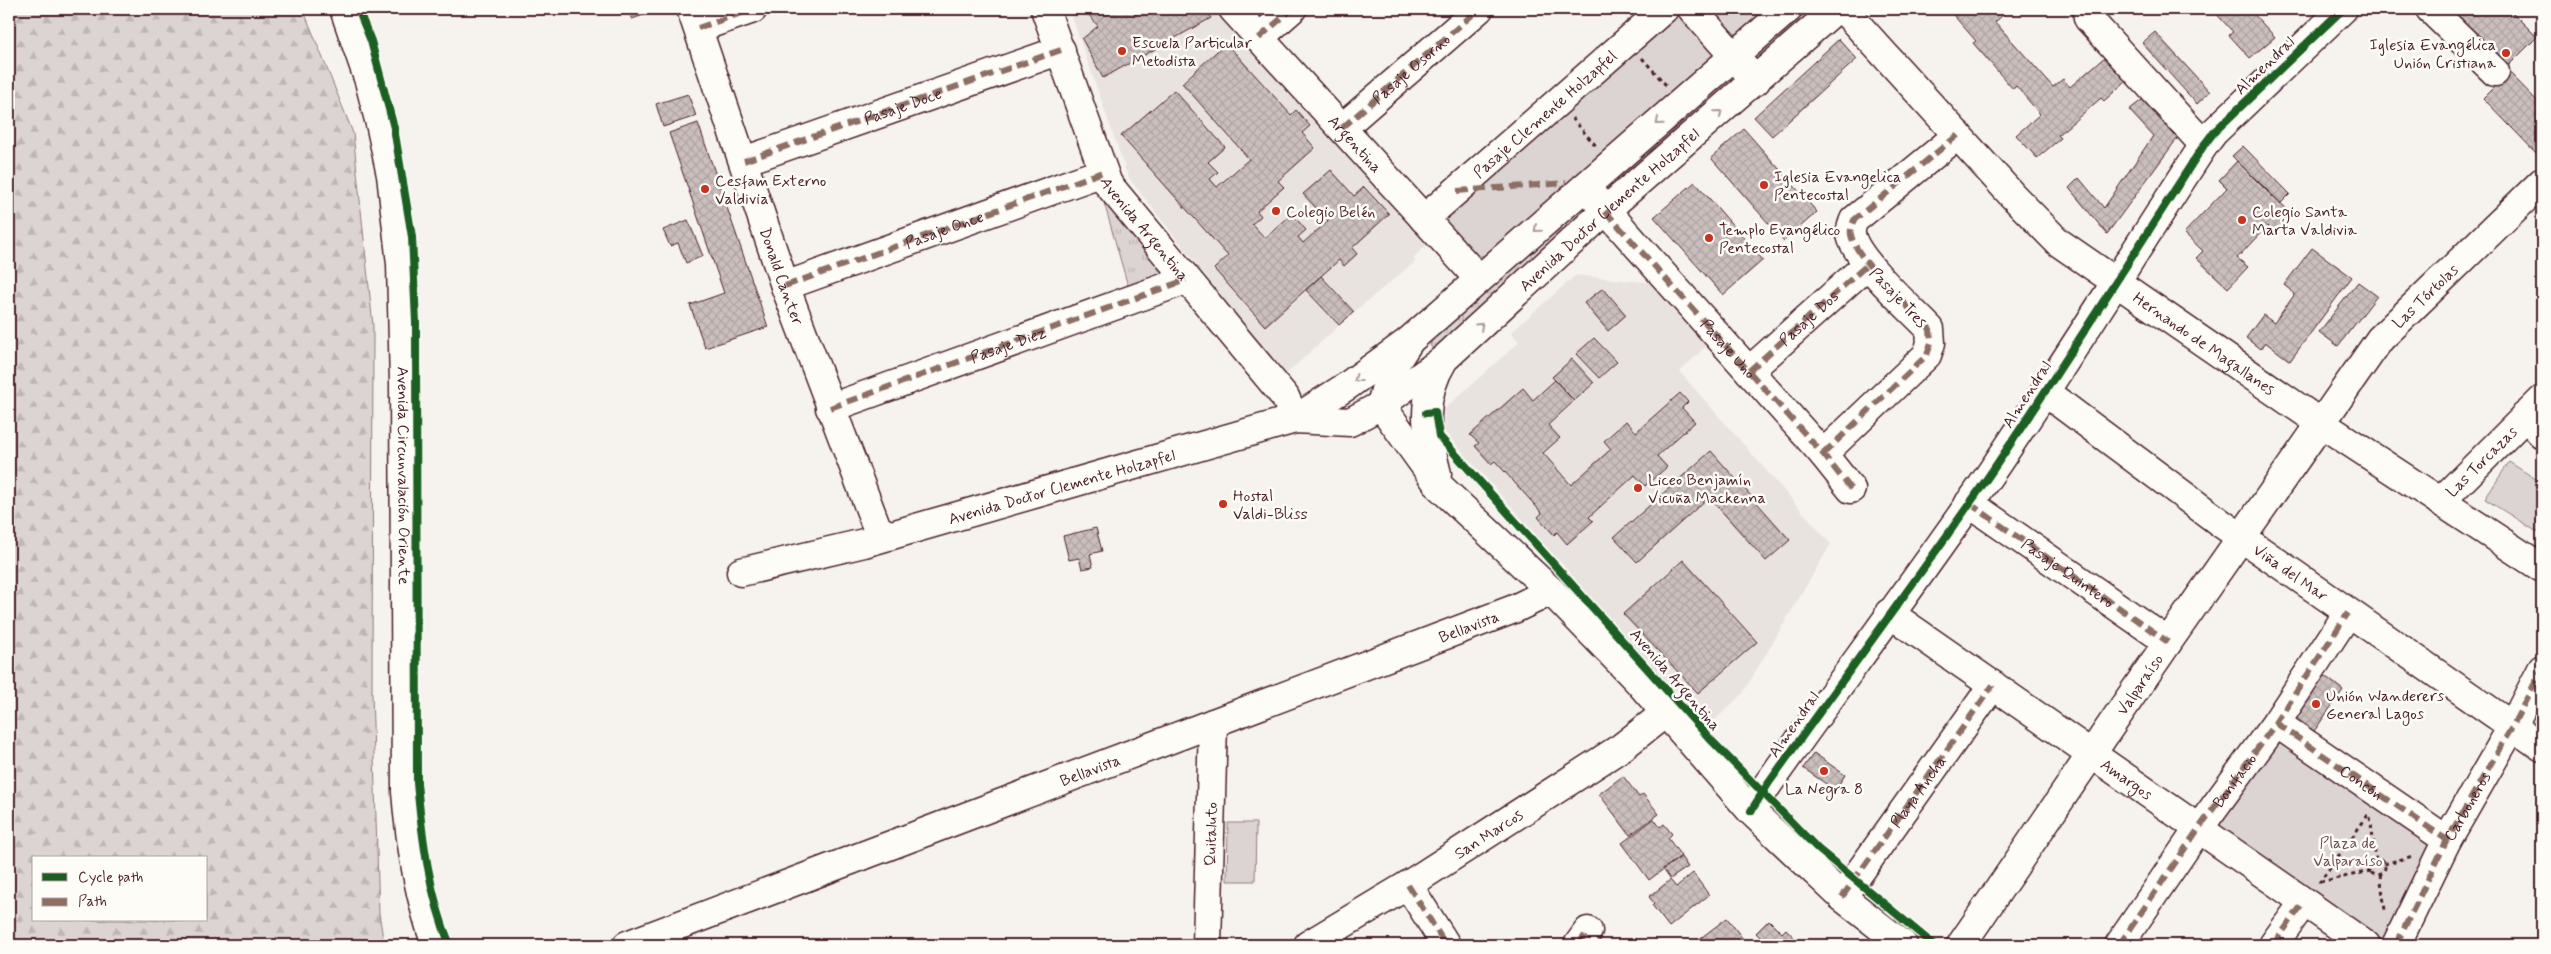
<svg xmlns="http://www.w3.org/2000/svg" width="2551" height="954" viewBox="0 0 2551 954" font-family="Mynerve,sans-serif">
<defs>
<pattern id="grass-tufts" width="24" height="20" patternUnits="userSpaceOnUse" patternTransform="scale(1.25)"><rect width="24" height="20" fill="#dcd4d2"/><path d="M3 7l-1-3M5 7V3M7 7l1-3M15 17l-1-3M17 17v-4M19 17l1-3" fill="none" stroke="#beb6b4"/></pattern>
<pattern id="forest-firs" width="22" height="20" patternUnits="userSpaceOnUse" patternTransform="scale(1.25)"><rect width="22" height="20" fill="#dcd4d2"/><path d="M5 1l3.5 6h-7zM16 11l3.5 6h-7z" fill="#beb6b4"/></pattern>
<pattern id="building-cross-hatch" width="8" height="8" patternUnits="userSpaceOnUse" patternTransform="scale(1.25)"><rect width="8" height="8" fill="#cbbfbe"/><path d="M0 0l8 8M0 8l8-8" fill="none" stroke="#b0a4a3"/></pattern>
</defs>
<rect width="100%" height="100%" fill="#f6f3ef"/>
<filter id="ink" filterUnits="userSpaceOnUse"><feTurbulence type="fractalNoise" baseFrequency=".02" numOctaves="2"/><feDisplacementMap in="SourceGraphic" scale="10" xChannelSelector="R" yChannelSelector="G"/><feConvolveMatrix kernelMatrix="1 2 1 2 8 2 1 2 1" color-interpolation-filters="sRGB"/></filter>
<g filter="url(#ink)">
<!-- built -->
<path fill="#e9e3e0" d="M1069 9H1214L1428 244 1413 258 1416 261 1354 312 1284 376 1128 177Z
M1576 275 1654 283 1707 345 1680 372 1831 544 1743 693 1707 728 1445 432 1444 409 1519 342 1511 332Z"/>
<!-- grass -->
<path fill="url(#grass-tufts)" stroke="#937a7e" d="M1804 14 1807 17 1760 57 1757 55V51Z
M1732 77 1735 80 1612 189 1609 186V183Z
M1105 191 1166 279 1130 293 1101 192Z
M1582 208 1585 212 1583 215 1437 347 1432 348 1430 345 1432 340Z"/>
<!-- forest -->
<path fill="url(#forest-firs)" stroke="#937a7e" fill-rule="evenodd" d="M9 9H303L353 133 373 326 372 693 379 913 384 945H9ZM34 858H206V920H34Z"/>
<!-- green -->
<path fill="#dcd4d2" stroke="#937a7e" d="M1672 9H1685L1723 52 1487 255 1474 257 1440 216Z
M1706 9H1774L1747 34H1728Z
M2509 462 2542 483V535L2485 499Z
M2272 742 2291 743 2438 848 2390 942 2376 938 2215 824Z
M1228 823H1256L1255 881H1227Z"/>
<!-- building -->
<path fill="url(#building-cross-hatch)" stroke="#4a1f2b" d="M629 9H661L632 19Z
M1084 9H1205L1211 18 1103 78 1082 39 1098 26Z
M1948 9H2010L1995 22 2053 87 2063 79 2070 87 2106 56 2127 80 2104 101 2101 98 2058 135 2061 138 2037 158 2016 135 2040 114 2016 86 2013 89 1973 43 1976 41Z
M2212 9H2249L2275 37 2250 58 2229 35 2233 32Z
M2448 9H2509L2537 37 2506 68Z
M2155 32 2210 92 2197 104 2142 43Z
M1839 39 1857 59 1772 136 1754 117Z
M1226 43 1291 115 1296 110 1310 126 1302 133 1315 148 1278 181 1284 187 1257 211 1261 216 1252 224 1265 238 1292 214 1306 230 1298 237 1303 243 1328 221 1303 194 1331 170 1354 196 1364 187 1389 214 1352 248 1357 254 1344 266 1339 260 1265 326 1214 269 1228 256 1121 136 1174 90 1225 147 1208 162 1218 172 1210 179 1217 187 1249 159 1182 83Z
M2509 72 2542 106V153L2539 156 2483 98Z
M688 94 696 116 663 127 656 104Z
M2143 99 2179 136 2107 234 2069 188 2079 178 2104 208 2153 136 2129 110Z
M698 123 768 327 705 348 690 305 724 293 669 133Z
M1744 129 1817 212 1784 241 1711 158Z
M2243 146 2290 194 2280 204 2232 156Z
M2237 161 2293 215 2275 233 2267 226 2237 258 2248 267 2228 288 2196 258 2203 251 2184 233 2227 188 2219 180Z
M1695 182 1763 260 1723 295 1654 217Z
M688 220 703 256 686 263 678 243 670 246 663 230Z
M2312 248 2352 277 2290 361 2265 342 2260 349 2246 338 2263 315 2274 323 2295 294 2284 285Z
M1321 276 1354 312 1339 325 1306 290Z
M2358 282 2377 296 2338 346 2319 332Z
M1603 288 1626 315 1608 331 1584 303Z
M1594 338 1617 362 1599 378 1576 354Z
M1572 359 1594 383 1574 401 1552 377Z
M1555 380 1574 401 1548 425 1560 438 1543 453 1571 485 1611 449 1604 441 1626 421 1636 432 1680 393 1688 402 1682 408 1695 422 1657 456 1667 467 1645 486 1635 475 1589 517 1593 521 1567 544 1557 532 1554 535 1538 517 1542 513 1495 461 1491 464 1475 446 1479 443 1470 435 1523 388 1533 400Z
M1711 451 1790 540 1766 561 1709 497 1637 562 1614 537Z
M1096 528 1102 551 1090 554 1093 567 1082 569 1079 558 1069 560 1063 536Z
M1683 560 1757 642 1698 693 1623 614Z
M2321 673 2343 690 2312 734 2290 718Z
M1814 753 1845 775 1835 790 1803 768Z
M1623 776 1639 797 1643 794 1659 814 1630 835 1599 794Z
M1654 819 1660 827 1664 824 1672 834 1668 838 1681 856 1649 880 1622 843Z
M1681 857 1688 867 1670 879 1663 869Z
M1693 873 1709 895 1669 927 1652 905 1654 903 1649 897 1670 880 1676 887Z
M1727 918 1746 943 1702 945 1698 940Z
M1769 920 1782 933 1786 929 1799 943 1797 945H1756L1762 939 1756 933Z"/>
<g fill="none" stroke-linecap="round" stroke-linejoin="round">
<defs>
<g id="minor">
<path id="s1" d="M691 9 785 286 877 528 888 535"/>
<path id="s2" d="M1045 9 1108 184 1285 397 1295 419"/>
<path id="s3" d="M1233 9 1479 279"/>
<path d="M1692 9 1756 81"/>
<path id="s4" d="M1843 9 2012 195 2058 242 2322 424 2542 568"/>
<path d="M2087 9 2088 18 2204 145"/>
<path d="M2430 9 2495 72"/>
<path d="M698 28 753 9"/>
<path d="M1259 38 1292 9"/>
<path id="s5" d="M1342 128 1479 9"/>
<path d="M744 161 1061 50"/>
<path id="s6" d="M1585 187 1823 454 1851 489"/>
<path id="s7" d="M1424 219 1664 9"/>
<path d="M785 286 1103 172"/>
<path d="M1749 371 1868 264"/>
<path id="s8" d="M2045 392 2222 524 2542 747"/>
<path id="s9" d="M830 408 1186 280"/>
<path d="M2525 416 2542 434"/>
<path d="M1295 419 1347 386 1409 341"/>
<path d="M1823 454 1927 355 1931 343 1930 329C1910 308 1857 261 1851 235 1850 229 1852 225 1854 220L1958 135"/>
<path id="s10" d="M2440 502 2542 400"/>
<path d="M1969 503 2168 642"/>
<path id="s11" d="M741 572 864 543 1295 419 1350 422 1381 405 1444 359"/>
<path id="s12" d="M1889 613 2366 945"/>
<path id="s13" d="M2276 723 2447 840"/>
<path d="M1751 811 1768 784C1835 690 1904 597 1970 503 2052 386 2126 264 2204 145L2214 132 2343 9"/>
<path d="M1408 885 1446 945"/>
<path d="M1842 897 1993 685"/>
<path id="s14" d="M627 945 1514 609 1551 591"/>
<path id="s15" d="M1207 945 1213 723"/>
<path id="s16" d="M1308 945 1408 885 1622 747 1664 714"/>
<path d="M1578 945 1588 931"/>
<path id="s17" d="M1961 945 2168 642 2380 339 2542 182"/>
<path id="s18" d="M2119 945 2199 828 2276 723 2348 613"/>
<path d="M2273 945 2304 902"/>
<path id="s19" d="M2396 945 2447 840 2512 727 2542 669"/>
</g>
<g id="major">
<path id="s20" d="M344 9 369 81 381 128 391 175 401 264 404 384 406 792C410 843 419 897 436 945"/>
<path d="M1788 9 1410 340 1390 371 1381 405 1440 487 1551 591 1638 681 1751 811 1842 897 1903 945"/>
<path id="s21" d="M1437 474C1426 430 1419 400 1444 359L1605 211 1836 9"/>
</g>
</defs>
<!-- minor casing -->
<use href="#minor" stroke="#4a1f2b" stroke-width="31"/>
<!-- major casing -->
<use href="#major" stroke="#4a1f2b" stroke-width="31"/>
<!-- path -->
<path stroke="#4a1f2b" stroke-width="3" stroke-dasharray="4 4" stroke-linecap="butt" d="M1642 58 1666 85
M1572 118 1596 146
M2370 817 2376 859
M2369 867a8 8 0 1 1 16 0a8 8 0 1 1-16 0Z
M2384 864 2413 856
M2380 874 2385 910
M2320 882 2371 871
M2319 883 2368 815"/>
<!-- minor -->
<use href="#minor" stroke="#fdfcf7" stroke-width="28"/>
<!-- major -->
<use href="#major" stroke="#fdfcf7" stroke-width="28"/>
<!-- quiet -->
<g stroke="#8d6e63" stroke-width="6" stroke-dasharray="12 6" stroke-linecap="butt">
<path d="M698 28 753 9"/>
<path d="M1259 38 1292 9"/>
<path d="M1342 128 1479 9"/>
<path id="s22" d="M744 161 1061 50"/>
<path d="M1457 191 1566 183"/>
<path d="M1605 211 1823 454 1851 489"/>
<path id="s23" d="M785 286 1103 172"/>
<path id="s24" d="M1749 371 1868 264"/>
<path d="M830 408 1186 280"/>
<path d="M1823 454 1927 355 1931 343 1930 329C1910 308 1857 261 1851 235 1850 229 1852 225 1854 220L1958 135"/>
<path id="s25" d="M1969 503 2168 642"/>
<path d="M2276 723 2447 840"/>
<path d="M1408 885 1446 945"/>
<path id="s26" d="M1842 897 1993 685"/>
<path d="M1578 945 1588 931"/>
<path d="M2119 945 2199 828 2276 723 2348 613"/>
<path d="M2273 945 2304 902"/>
<path d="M2396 945 2447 840 2512 727 2542 669"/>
</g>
<defs>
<path id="cycleway" d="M358 9 371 41 394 128 412 237 416 322 417 783C422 836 429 895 450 945
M1426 413 1435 412 1439 436 1712 741 1818 849 1934 945
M1751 811 1768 784C1835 690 1904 597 1970 503 2052 386 2126 264 2204 145L2214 132 2343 9"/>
</defs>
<!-- cycleway casing -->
<use href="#cycleway" stroke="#fdfcf7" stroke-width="11"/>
<!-- cycleway -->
<use href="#cycleway" stroke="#1b5e20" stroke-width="8"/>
</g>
<!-- one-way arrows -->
<defs><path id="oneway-chevron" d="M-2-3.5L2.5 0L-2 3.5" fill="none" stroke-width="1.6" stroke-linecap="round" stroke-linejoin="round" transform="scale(1.25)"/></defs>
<g stroke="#ac999b">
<use href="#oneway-chevron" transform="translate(1719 113) rotate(-41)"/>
<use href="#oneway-chevron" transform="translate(1659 122) rotate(139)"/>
<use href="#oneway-chevron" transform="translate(1537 229) rotate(139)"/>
<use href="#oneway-chevron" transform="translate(1480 326) rotate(-43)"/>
<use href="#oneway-chevron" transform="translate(1357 379) rotate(144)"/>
</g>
</g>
<!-- markers -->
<g fill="#c8321e" stroke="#fdfcf7" stroke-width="2">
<circle cx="1122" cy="51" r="5"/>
<circle cx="2506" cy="53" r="5"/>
<circle cx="1764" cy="185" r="5"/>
<circle cx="705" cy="189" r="5"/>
<circle cx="1276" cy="211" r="5"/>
<circle cx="2242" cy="220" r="5"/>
<circle cx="1709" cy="238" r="5"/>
<circle cx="1638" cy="488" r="5"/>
<circle cx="1223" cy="504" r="5"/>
<circle cx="2316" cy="704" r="5"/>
<circle cx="1824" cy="771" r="5"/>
</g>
<g text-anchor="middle" stroke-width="5" stroke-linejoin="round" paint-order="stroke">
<!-- poi labels -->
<g font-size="16" fill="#4a1f2b" stroke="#fdfcf7" text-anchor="start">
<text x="1132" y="48">Escuela Particular<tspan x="1132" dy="18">Metodista</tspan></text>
<text x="2496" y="50" text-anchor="end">Iglesia Evangélica<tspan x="2496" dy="18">Unión Cristiana</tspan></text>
<text x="1774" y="182">Iglesia Evangelica<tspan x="1774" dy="18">Pentecostal</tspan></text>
<text x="715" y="186">Cesfam Externo<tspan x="715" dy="18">Valdivia</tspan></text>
<text x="1286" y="217">Colegio Belén</text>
<text x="2252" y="217">Colegio Santa<tspan x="2252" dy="18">Marta Valdivia</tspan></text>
<text x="1719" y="235">Templo Evangélico<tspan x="1719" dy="18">Pentecostal</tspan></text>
<text x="1648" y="485">Liceo Benjamín<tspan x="1648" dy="18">Vicuña Mackenna</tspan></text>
<text x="1233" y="501">Hostal<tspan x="1233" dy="18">Valdi-Bliss</tspan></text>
<text x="2326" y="701">Unión Wanderers<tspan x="2326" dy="18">General Lagos</tspan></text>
<text x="1824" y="794" text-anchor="middle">La Negra 8</text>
</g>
<!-- street labels -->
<g font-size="16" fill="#4a1f2b" stroke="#fdfcf7">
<text transform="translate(2264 65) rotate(-44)" y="6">Almendral</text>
<text dy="6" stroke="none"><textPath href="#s5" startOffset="91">Pasaje Osorno</textPath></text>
<text dy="6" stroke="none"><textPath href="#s22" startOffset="168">Pasaje Doce</textPath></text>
<text dy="6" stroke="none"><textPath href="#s7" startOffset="160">Pasaje Clemente Holzapfel</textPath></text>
<text dy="6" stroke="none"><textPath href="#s3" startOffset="182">Argentina</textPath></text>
<text dy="6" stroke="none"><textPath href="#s21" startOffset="342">Avenida Doctor Clemente Holzapfel</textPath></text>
<text dy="6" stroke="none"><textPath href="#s2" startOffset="244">Avenida Argentina</textPath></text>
<text dy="6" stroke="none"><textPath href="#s23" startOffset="169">Pasaje Once</textPath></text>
<text dy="6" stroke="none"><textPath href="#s1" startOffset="282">Donald Canter</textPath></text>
<text dy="6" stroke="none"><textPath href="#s17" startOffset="799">Las Tórtolas</textPath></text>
<text transform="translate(1899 297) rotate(47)" y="6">Pasaje Tres</text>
<text dy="6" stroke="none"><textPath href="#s24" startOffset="80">Pasaje Dos</textPath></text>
<text dy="6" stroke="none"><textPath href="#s4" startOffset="495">Hernando de Magallanes</textPath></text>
<text dy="6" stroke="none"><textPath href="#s9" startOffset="189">Pasaje Diez</textPath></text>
<text dy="6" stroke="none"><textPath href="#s6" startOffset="216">Pasaje Uno</textPath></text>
<text transform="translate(2026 394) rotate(-57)" y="6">Almendral</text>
<text dy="6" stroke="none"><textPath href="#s10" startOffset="58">Las Torcazas</textPath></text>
<text dy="6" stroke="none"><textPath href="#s20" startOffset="474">Avenida Circunvalación Oriente</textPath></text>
<text dy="6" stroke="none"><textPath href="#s11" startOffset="332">Avenida Doctor Clemente Holzapfel</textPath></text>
<text dy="6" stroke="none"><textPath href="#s25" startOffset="121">Pasaje Quintero</textPath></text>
<text dy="6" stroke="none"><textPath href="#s8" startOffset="305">Viña del Mar</textPath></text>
<text dy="6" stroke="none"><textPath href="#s14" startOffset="900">Bellavista</textPath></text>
<text transform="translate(1676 679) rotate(49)" y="6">Avenida Argentina</text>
<text dy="6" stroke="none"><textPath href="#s17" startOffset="316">Valparaíso</textPath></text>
<text transform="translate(1793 724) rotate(-55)" y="6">Almendral</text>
<text dy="6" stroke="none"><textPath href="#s14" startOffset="495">Bellavista</textPath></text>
<text dy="6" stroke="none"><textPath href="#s12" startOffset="290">Amargos</textPath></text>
<text dy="6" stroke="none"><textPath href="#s18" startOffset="201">Bonifacio</textPath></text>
<text dy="6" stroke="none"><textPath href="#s13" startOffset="104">Concón</textPath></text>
<text dy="6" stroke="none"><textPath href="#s26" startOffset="130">Playa Ancha</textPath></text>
<text dy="6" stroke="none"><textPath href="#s19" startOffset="156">Carboneros</textPath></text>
<text dy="6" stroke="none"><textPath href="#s16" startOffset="212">San Marcos</textPath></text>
<text dy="6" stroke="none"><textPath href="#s15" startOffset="111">Quitaluto</textPath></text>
</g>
<!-- park labels -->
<g font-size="16" fill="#6e4c55" stroke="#fdfcf7">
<text x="2348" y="848">Plaza de<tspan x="2348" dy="18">Valparaíso</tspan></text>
</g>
</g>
<!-- margin -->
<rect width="2551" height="954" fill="none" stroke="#fdfcf7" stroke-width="30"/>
<rect x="15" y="15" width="2521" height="924" fill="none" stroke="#4a1f2b" stroke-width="2" filter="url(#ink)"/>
<!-- legend -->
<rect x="32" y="856" width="175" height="65" fill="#fdfcf7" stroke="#b5a4a5"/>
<rect x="42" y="873" width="25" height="8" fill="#1b5e20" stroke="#b5a4a5"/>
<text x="78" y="882" font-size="15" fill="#4a1f2b">Cycle path</text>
<rect x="42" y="898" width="25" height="8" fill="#8d6e63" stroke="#b5a4a5"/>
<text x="78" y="906" font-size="15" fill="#4a1f2b">Path</text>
</svg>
